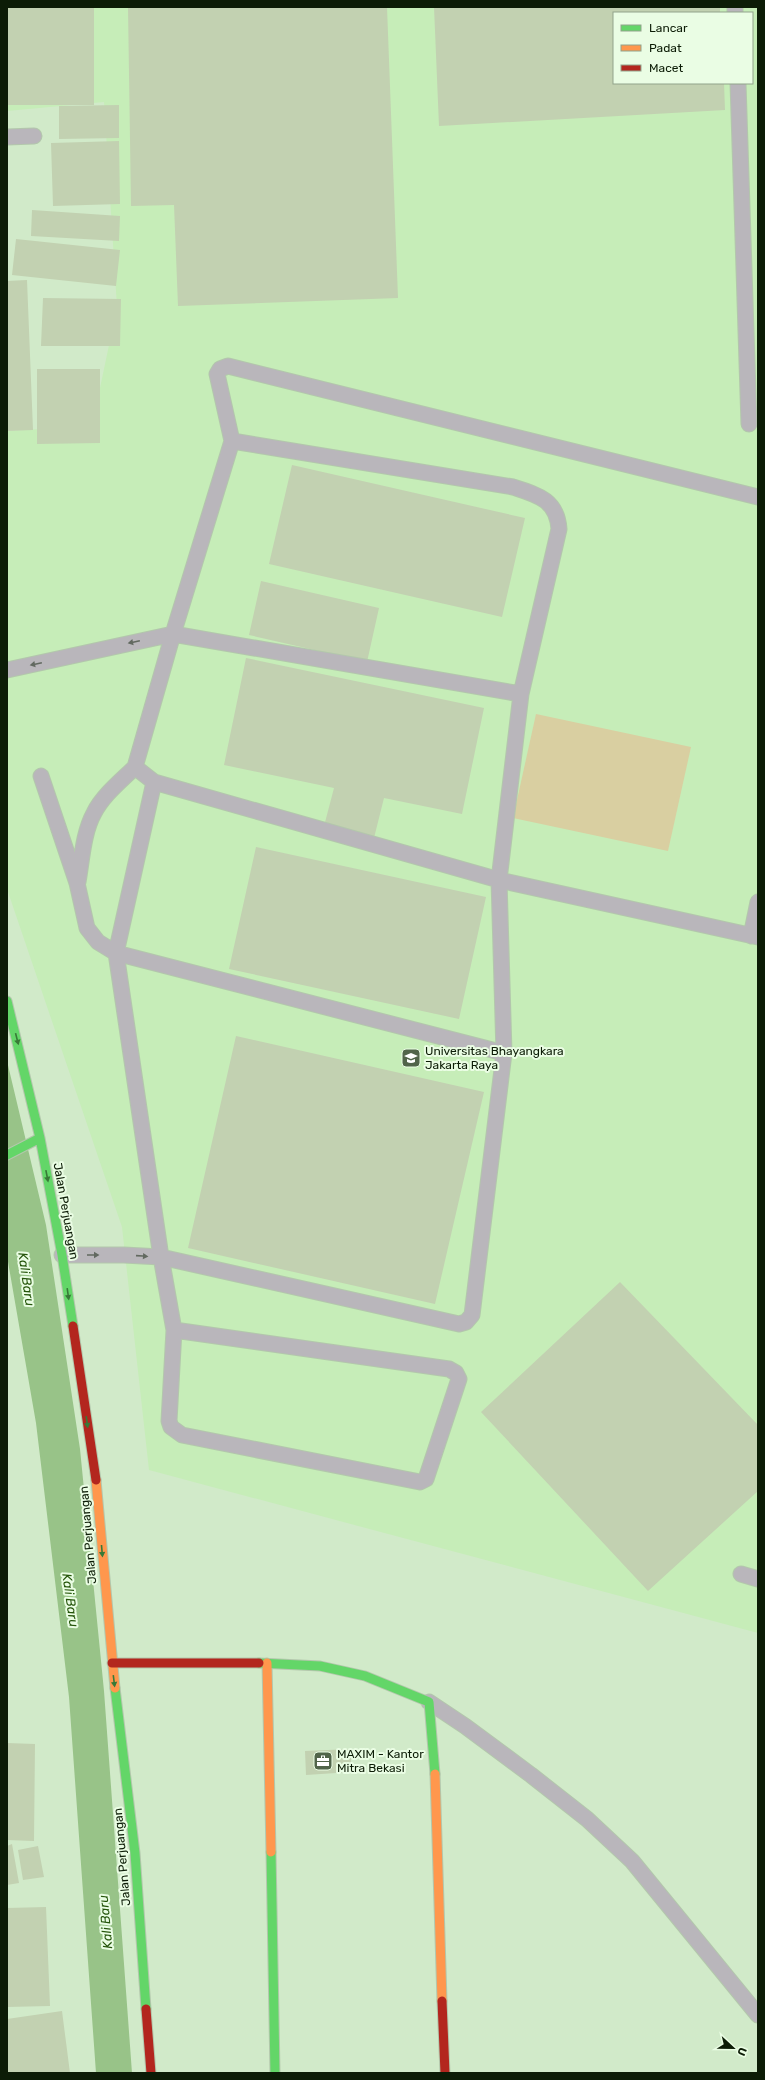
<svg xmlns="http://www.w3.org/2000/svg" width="765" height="2080" viewBox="0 0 765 2080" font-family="Rubik,sans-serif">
<rect width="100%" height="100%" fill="#d1eac9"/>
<!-- built -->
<path fill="#c6edb8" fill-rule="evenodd" d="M7 7H758V1633L149 1470 122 1227 7 889V431L92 426 117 307 104 102 7 111ZM614 13H752V83H614Z"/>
<!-- green -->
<path fill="#d9cfa1" d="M536 714 691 747 668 851 513 818Z"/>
<!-- water -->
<path fill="#98c388" d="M7 1061 46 1225 80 1449 104 1691 132 2073H96L69 1697 36 1423 7 1256Z"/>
<!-- building -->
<path fill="#c2d1b1" d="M7 7H94V105H7Z
M128 7H387L398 298 178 306 174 205 131 206Z
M434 7H720V13H614V83H724L725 110 439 126Z
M119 105V138L59 139V106Z
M119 141 120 204 53 206 51 143Z
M32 210 120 216 119 241 31 236Z
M16 239 120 250 116 286 12 275Z
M27 280 33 430 7 431V281Z
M43 298 121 299 120 346H41Z
M37 369H100V443L37 444Z
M292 465 525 518 502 617 269 564Z
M261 581 379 608 367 662 249 635Z
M246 658 484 708 462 814 384 798 373 842 323 830 334 788 224 765Z
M256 847 486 897 459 1019 229 969Z
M236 1036 484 1092 435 1304 188 1248Z
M620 1282 758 1425V1491L648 1591 481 1412Z
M7 1743 35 1744 34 1841 7 1840Z
M351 1749V1772L306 1775 305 1751Z
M12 1844 19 1883 7 1885V1846Z
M38 1846 44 1877 23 1880 18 1850Z
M46 1907 50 2006 7 2007V1908Z
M62 2011 70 2073H7V2019Z"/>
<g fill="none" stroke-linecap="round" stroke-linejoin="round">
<defs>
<path id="lane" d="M735 7V13
M738 83 749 424
M7 137 34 136
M232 441 217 374 220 369 228 366 758 497
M7 670 173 634 521 694
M41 776 77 883 87 928 98 942 116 953 504 1053
M154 782 499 880 758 937
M78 882C82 860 83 833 94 813 103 795 121 781 135 767
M751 936 758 902
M62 1255H124L161 1257 459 1324 466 1322 472 1315 504 1053 499 880 521 694 559 529C557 500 538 495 513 487L232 441 173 634 135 767 154 782 116 953 161 1257 174 1330
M174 1330 449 1369 456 1373 459 1379 426 1479 420 1482 182 1435 171 1427 169 1421Z
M741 1574 758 1579
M429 1702 465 1726 531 1775 587 1819 632 1861 758 2015"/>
<path id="fast" d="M7 1001 40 1138 62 1255 73 1326
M7 1155 40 1138
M259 1663 320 1666 365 1676 429 1702 435 1774
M115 1688 135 1853 146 2009
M271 1852 275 2073"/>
<path id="slow" d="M96 1480 115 1688
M267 1663 271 1852
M435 1774 442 2001"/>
<path id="jam" d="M73 1326 96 1480
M112 1663H259
M442 2001 445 2073
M146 2009 151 2073"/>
</defs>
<!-- lane casing -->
<use href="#lane" stroke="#b3c7ac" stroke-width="17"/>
<!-- fast casing -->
<use href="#fast" stroke="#b3c7ac" stroke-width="11"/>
<!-- slow casing -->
<use href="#slow" stroke="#b3c7ac" stroke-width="11"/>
<!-- jam casing -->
<use href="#jam" stroke="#b3c7ac" stroke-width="11"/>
<!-- lane -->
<use href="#lane" stroke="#b9b6bb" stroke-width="15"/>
<!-- fast -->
<use href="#fast" stroke="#63d668" stroke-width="9"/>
<!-- slow -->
<use href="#slow" stroke="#ff974d" stroke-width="9"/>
<!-- jam -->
<use href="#jam" stroke="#b3261e" stroke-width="9"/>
</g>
<!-- one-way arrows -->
<defs><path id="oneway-solid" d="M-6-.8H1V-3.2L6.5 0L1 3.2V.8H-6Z"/></defs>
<g fill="#626960">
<use href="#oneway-solid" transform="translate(134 642) rotate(168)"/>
<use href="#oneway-solid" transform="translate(36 664) rotate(168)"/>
<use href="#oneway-solid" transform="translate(93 1255)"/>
<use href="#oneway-solid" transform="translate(142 1256) rotate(4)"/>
</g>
<g fill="#387937">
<use href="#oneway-solid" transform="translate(17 1039) rotate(76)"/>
<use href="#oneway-solid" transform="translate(47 1176) rotate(79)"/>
<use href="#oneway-solid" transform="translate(68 1294) rotate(82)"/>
<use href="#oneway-solid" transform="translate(87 1422) rotate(82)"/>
<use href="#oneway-solid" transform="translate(102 1551) rotate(85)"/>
<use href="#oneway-solid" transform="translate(114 1681) rotate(83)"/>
</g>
<!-- icons -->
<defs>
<symbol id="university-square" viewBox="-11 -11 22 22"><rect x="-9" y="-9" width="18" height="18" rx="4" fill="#51644a" stroke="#eafde4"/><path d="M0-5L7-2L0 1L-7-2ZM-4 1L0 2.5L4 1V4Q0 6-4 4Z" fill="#fff"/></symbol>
<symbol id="office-square" viewBox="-11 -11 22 22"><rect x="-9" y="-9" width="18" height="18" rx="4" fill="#51644a" stroke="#eafde4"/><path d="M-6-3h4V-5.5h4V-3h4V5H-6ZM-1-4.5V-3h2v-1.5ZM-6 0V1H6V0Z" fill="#fff"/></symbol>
</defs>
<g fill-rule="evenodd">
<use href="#university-square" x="400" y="1047" width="22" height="22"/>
<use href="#office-square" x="312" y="1750" width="22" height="22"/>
</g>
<g text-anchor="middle" stroke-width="4" stroke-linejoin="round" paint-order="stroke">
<!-- poi labels -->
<g font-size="12" fill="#0c1c06" stroke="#eafde4" text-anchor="start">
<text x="425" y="1055">Universitas Bhayangkara<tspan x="425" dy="14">Jakarta Raya</tspan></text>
<text x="337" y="1758">MAXIM - Kantor<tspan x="337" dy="14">Mitra Bekasi</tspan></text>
</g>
<!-- street labels -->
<g font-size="12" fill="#0c1c06" stroke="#eafde4">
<text transform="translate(66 1211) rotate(80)" y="4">Jalan Perjuangan</text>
<text transform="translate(88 1535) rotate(-95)" y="4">Jalan Perjuangan</text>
<text transform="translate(122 1857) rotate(-95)" y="4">Jalan Perjuangan</text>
</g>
<!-- water labels -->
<g font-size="13" font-style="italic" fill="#25550b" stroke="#eafde4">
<text transform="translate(27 1279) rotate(82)" y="5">Kali Baru</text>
<text transform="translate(71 1600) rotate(82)" y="5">Kali Baru</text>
<text transform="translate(105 1922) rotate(-95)" y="5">Kali Baru</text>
</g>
</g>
<!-- border -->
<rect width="765" height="2080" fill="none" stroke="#0c1c06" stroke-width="16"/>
<!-- legend -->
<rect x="613" y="12" width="140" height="72" fill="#eafde4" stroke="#91a38b"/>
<rect x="621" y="25" width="20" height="6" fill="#63d668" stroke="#91a38b"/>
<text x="649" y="32" font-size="12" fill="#0c1c06">Lancar</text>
<rect x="621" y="45" width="20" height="6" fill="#ff974d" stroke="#91a38b"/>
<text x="649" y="52" font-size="12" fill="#0c1c06">Padat</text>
<rect x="621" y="65" width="20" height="6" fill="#b3261e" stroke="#91a38b"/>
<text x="649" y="72" font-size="12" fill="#0c1c06">Macet</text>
<!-- north arrow -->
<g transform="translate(733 2048) rotate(112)" stroke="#eafde4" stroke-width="3" paint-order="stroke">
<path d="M0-3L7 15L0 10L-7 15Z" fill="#0c1c06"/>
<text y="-6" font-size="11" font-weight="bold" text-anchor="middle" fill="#0c1c06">U</text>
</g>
</svg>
